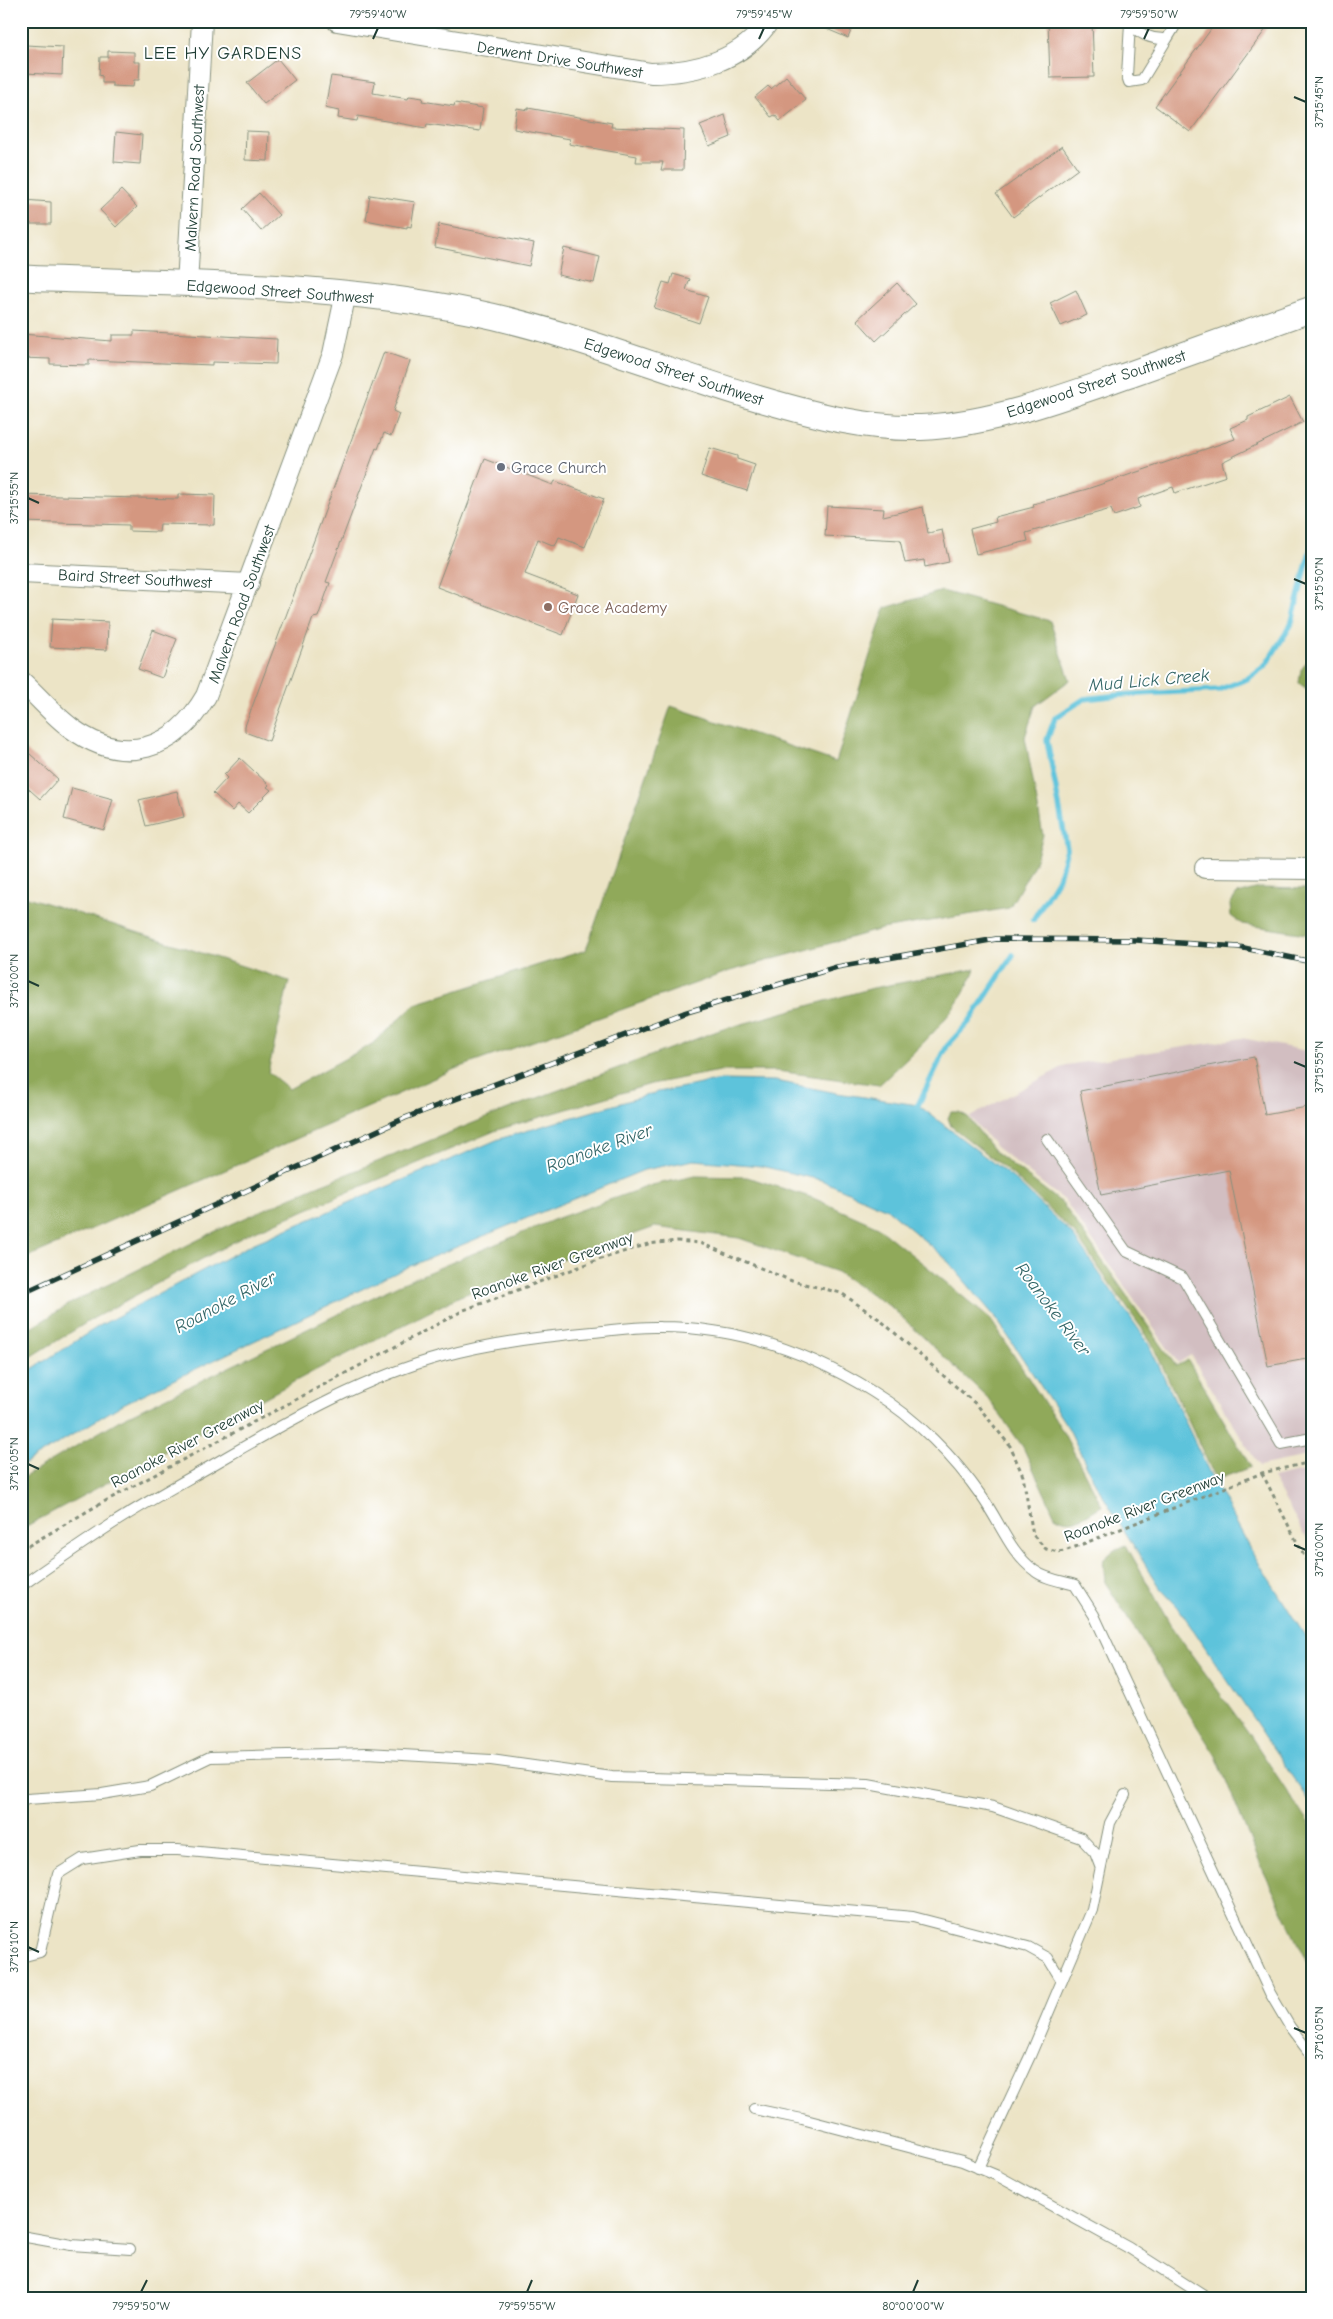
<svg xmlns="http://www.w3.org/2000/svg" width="1333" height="2319" viewBox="0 0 1333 2319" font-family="'Comic Neue',sans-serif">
<rect width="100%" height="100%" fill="#fff"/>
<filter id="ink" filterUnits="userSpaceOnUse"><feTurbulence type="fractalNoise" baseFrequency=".02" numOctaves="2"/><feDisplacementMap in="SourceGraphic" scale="10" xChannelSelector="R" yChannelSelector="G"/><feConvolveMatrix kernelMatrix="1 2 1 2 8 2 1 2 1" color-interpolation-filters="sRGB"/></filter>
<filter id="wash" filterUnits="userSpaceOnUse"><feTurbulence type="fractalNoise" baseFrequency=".0096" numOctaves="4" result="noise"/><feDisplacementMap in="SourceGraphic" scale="20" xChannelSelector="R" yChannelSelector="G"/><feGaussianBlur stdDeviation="1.12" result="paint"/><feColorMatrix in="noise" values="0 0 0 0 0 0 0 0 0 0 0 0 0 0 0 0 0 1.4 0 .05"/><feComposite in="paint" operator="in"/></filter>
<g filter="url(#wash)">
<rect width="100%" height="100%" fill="#ece4c6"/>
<!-- industrial -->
<path fill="#d2bec1" d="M1242 1038 1312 1052V1455L1259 1466 1191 1355 1178 1363 1065 1201 996 1147 970 1117 1066 1065Z
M1312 1469V1547L1272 1478Z"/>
<!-- forest -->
<path fill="#90a95a" stroke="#587347" d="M942 591 1050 621 1070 680 1035 706 1025 737 1043 835 1035 863 1009 908 882 929 730 971 455 1069 21 1260V895L289 981 268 1072 289 1089 372 1044 415 1004 586 950 671 706 836 762 885 608Z
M1312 654V693L1299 683 1301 670Z
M1259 888 1312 889V935L1242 924 1231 916 1230 904 1237 894Z
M975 969C957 1016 916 1050 879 1085L777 1071H720L651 1084 497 1130 248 1234 94 1318 21 1363V1334L73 1302 216 1231 310 1189 508 1109 720 1030 873 988Z
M951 1112H959L968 1117 994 1151 1062 1203 1176 1366 1188 1360 1251 1467 1218 1479 1211 1469 1150 1340 1074 1233 1013 1175 951 1126 948 1118Z
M695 1176 747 1177 813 1198 876 1226 931 1270 991 1320 1062 1430 1102 1506C1084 1515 1074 1528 1055 1516L1023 1447 988 1398 891 1307 837 1272 739 1238 655 1227 460 1296 316 1370 21 1529V1479L118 1421 398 1285 558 1218 652 1185Z
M1126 1545 1173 1629 1248 1732 1312 1829V1971L1261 1866 1216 1756 1105 1582 1103 1560 1113 1551Z"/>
<!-- water -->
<path fill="#5dc3db" stroke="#3e8088" d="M722 1080 775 1081 837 1093 918 1105 1013 1178 1071 1233 1147 1341 1210 1474 1254 1555 1312 1647V1806L1178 1607 1159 1587 1095 1483 1069 1429 996 1318 945 1258 887 1209 821 1180 761 1166 694 1160 644 1170 408 1267 123 1404 21 1466V1376L99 1326 252 1244 499 1139 658 1092Z"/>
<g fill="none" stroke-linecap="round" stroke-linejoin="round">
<!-- stream -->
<path stroke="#5dc3db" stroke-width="5.5" d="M1033 920 1059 877 1067 849 1047 740 1055 718 1084 699 1119 695 1218 690 1247 679 1265 666 1291 625 1312 544
M914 1108 918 1105 947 1046 969 1022 1013 955"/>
</g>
<g id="blocks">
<!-- building -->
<path fill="#d49780" d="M808 21H855L848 38Z
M1048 21H1092L1094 77 1050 78Z
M1217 21H1272L1190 132 1155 106Z
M26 45 63 47 62 75 25 73Z
M108 51 134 52V62H140L139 80H134L133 87 112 86V83H102V76L99 75 100 57H108Z
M278 59 295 80 264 104 247 83Z
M331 76 375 82 373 93 408 99 409 96 423 98 422 101 454 106 455 103 483 108 480 131 427 124 426 128 358 116 357 121 338 118 339 111 325 108Z
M786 76 806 100 780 121 775 115 771 117 755 97 768 86 771 89Z
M517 108 528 110V108L612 123 611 127 684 130 683 170H661L663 162H636L637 156 569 144 570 139 514 129Z
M725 115 731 137 709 146 700 125Z
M246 131 269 132 268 161 245 160Z
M116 132 142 135 140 164 114 162Z
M1062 146 1078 169 1013 217 996 194Z
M121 190 137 207 116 227 100 210Z
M259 193 279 215 261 231 242 209Z
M370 195 415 202 411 227 407 226V228L366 220Z
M23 200 51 202V224H22Z
M439 224 534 243 529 266 435 247Z
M564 248 600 257 594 283 558 275Z
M673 274 690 279 686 290 708 297 699 323 654 308 663 282 670 284Z
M897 283 916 304 876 341 857 320Z
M1076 290 1087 315 1061 326 1050 303Z
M134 331 277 339 276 364 212 362V365L89 360V365L50 364V359L21 358V334L112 341V335H134Z
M384 352 410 361 393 411 399 414 391 436 384 433 378 449 376 448 326 582 330 583 318 617 313 618 269 741 245 732V726Z
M1290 397 1303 422 1222 462 1226 476 1175 493 1173 487 1138 499 1140 507 1114 516 1111 509 1026 533 1028 541 976 554 970 529 996 522 995 517 1034 507 1033 504 1087 489 1235 439 1230 428 1248 420V417Z
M710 448 737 456V459L755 465 747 491 701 476Z
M485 459 553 485 555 481 604 499 585 547 559 537 555 546 538 539 525 574 578 594 563 635 437 587Z
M178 494 215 495 214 525 160 524 159 532 129 531V525L21 522V495L178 499Z
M827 506 884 509 883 516 923 507 928 533 942 530 949 562 925 567 924 560 905 563 900 540 825 536Z
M52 619 108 622 107 650 50 647Z
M153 630 177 639 162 678 138 669Z
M21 746 58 779 40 799 21 782Z
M240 758 269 785 267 787 271 790 248 813 238 804 232 811 213 793 227 778 224 775Z
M72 788 113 799 104 830 64 819Z
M177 791 184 817 146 826 139 800Z
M1254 1057 1265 1115 1312 1106V1358L1268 1366 1229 1170 1101 1195 1080 1091Z"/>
</g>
</g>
<g filter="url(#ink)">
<use href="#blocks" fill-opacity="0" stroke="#86907d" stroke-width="1"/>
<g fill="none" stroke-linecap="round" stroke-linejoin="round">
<defs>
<path id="service" d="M1129 21C1136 34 1153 40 1167 39L1178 21
M1130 23 1127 76 1129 82 1142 80 1167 39
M1047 1139 1126 1251 1183 1278 1281 1444 1312 1438
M21 1586C51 1565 81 1544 112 1524 149 1500 189 1479 228 1456 296 1417 366 1377 443 1356 490 1343 545 1336 593 1332 615 1330 638 1326 660 1327 736 1327 809 1352 873 1392 916 1418 954 1457 982 1497 1000 1522 1010 1553 1035 1571 1045 1579 1062 1581 1075 1585L1094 1615 1270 1993 1290 2027 1312 2056
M21 1802 27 1799 102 1794 150 1786 210 1757 367 1753 491 1760 612 1777 868 1784 993 1807 1081 1838 1095 1853 1100 1866
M21 1957 40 1952 58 1874 82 1859 140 1850H178L913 1917 1028 1947 1048 1958 1062 1981
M754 2109 802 2119 962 2161 998 2176 1129 2248 1207 2298
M978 2168 1030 2056 1092 1910 1110 1823 1125 1795
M21 2236 71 2245 130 2249"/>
<path id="minor" d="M337 21 651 73C695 73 743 60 769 21
M187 285 202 21
M21 573 249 584
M21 681C38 696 53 715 71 728 124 767 175 750 206 696L333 354 346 293
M1205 868 1312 869"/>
<path id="tertiary" d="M21 278C172 284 325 282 473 312 571 332 664 371 760 399 815 415 872 431 930 427 998 422 1066 396 1130 374 1190 352 1251 331 1312 309"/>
</defs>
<!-- service casing -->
<use href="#service" stroke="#86907d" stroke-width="12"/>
<!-- minor casing -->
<use href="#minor" stroke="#86907d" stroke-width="22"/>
<!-- tertiary casing -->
<use href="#tertiary" stroke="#86907d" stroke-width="27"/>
<!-- path -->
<path stroke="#86907d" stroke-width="3" stroke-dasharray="4 4" stroke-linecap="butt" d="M1262 1473 1312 1572
M21 1550 98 1505 464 1310 598 1260 648 1244 677 1241 700 1243 792 1281 841 1293 879 1319 978 1406 1010 1446 1023 1476 1033 1535 1046 1549 1058 1552 1065 1551 1262 1473 1312 1462"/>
<!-- service -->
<use href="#service" stroke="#fff" stroke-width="10"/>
<!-- minor -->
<use href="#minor" stroke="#fff" stroke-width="20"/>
<!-- tertiary -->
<use href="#tertiary" stroke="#fff" stroke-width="25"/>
<defs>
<path id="rail" d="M21 1294 405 1118 684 1013 837 967 996 939 1136 940 1239 947 1312 962"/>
</defs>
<!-- rail casing -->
<use href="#rail" stroke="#1f3d34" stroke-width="5.5"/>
<!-- rail -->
<use href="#rail" stroke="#fff" stroke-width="4" stroke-dasharray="11" stroke-linecap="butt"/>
</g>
</g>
<!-- ticks -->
<path fill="none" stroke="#1f3d34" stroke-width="2" d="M373 39 378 28M759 39 764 28M1144 39 1149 28M1294 97 1306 102M28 498 39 503M1294 579 1306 584M28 981 39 986M1294 1062 1306 1067M28 1464 39 1469M1294 1545 1306 1550M28 1947 39 1952M1294 2028 1306 2033M141 2292 147 2280M527 2292 532 2280M913 2292 918 2280"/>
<!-- markers -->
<circle fill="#6b7280" stroke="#fff" stroke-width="2" cx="501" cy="467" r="5"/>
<circle fill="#8d6e63" stroke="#fff" stroke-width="2" cx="548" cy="607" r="5"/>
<g text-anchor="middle" stroke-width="4" stroke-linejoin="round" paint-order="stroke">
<!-- street labels -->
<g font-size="16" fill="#1f3d34" stroke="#fff">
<text transform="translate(560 59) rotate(9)" y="6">Derwent Drive Southwest</text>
<text transform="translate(194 168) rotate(-87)" y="6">Malvern Road Southwest</text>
<text transform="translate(280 291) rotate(4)" y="6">Edgewood Street Southwest</text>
<text transform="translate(674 371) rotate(18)" y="6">Edgewood Street Southwest</text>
<text transform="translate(1096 383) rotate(-18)" y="6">Edgewood Street Southwest</text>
<text transform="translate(135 578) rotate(3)" y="6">Baird Street Southwest</text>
<text transform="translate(241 604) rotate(-70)" y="6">Malvern Road Southwest</text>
<text transform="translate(552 1265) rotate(-20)" y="6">Roanoke River Greenway</text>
<text transform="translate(187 1443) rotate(-28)" y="6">Roanoke River Greenway</text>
<text transform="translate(1144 1506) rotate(-21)" y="6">Roanoke River Greenway</text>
</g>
<!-- worship labels -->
<g font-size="16" fill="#5b616d" stroke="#fff" text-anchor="start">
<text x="511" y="473">Grace Church</text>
</g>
<!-- education labels -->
<g font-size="16" fill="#785e54" stroke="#fff" text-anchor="start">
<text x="558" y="613">Grace Academy</text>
</g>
<!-- neighbourhood labels -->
<g font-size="18" letter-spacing="1" fill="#1f3d34" stroke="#fff">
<text x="223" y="59">LEE HY GARDENS</text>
</g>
<!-- water labels -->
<g font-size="18" font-style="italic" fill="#326566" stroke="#fff">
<text transform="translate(1149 680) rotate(-5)" y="6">Mud Lick Creek</text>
<text transform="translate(599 1148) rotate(-20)" y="6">Roanoke River</text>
<text transform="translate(225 1302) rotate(-28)" y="6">Roanoke River</text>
<text transform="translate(1053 1309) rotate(53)" y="6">Roanoke River</text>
</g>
</g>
<!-- margin -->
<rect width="1333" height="2319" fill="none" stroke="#fff" stroke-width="55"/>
<rect x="28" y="28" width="1278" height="2264" fill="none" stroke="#1f3d34" stroke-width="2"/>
<g font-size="12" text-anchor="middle" fill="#1f3d34">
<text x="378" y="18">79°59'40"W</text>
<text x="764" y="18">79°59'45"W</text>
<text x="1149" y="18">79°59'50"W</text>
<text transform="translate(1319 102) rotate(-90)" y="4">37°15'45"N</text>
<text transform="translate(14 498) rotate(-90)" y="4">37°15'55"N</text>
<text transform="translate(1319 584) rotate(-90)" y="4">37°15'50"N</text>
<text transform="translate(14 981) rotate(-90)" y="4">37°16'00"N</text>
<text transform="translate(1319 1067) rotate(-90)" y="4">37°15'55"N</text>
<text transform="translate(14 1464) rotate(-90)" y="4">37°16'05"N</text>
<text transform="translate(1319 1550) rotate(-90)" y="4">37°16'00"N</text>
<text transform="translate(14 1947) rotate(-90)" y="4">37°16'10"N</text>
<text transform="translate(1319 2033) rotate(-90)" y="4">37°16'05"N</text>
<text x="141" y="2310">79°59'50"W</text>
<text x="527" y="2310">79°59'55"W</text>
<text x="913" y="2310">80°00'00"W</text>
</g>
</svg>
